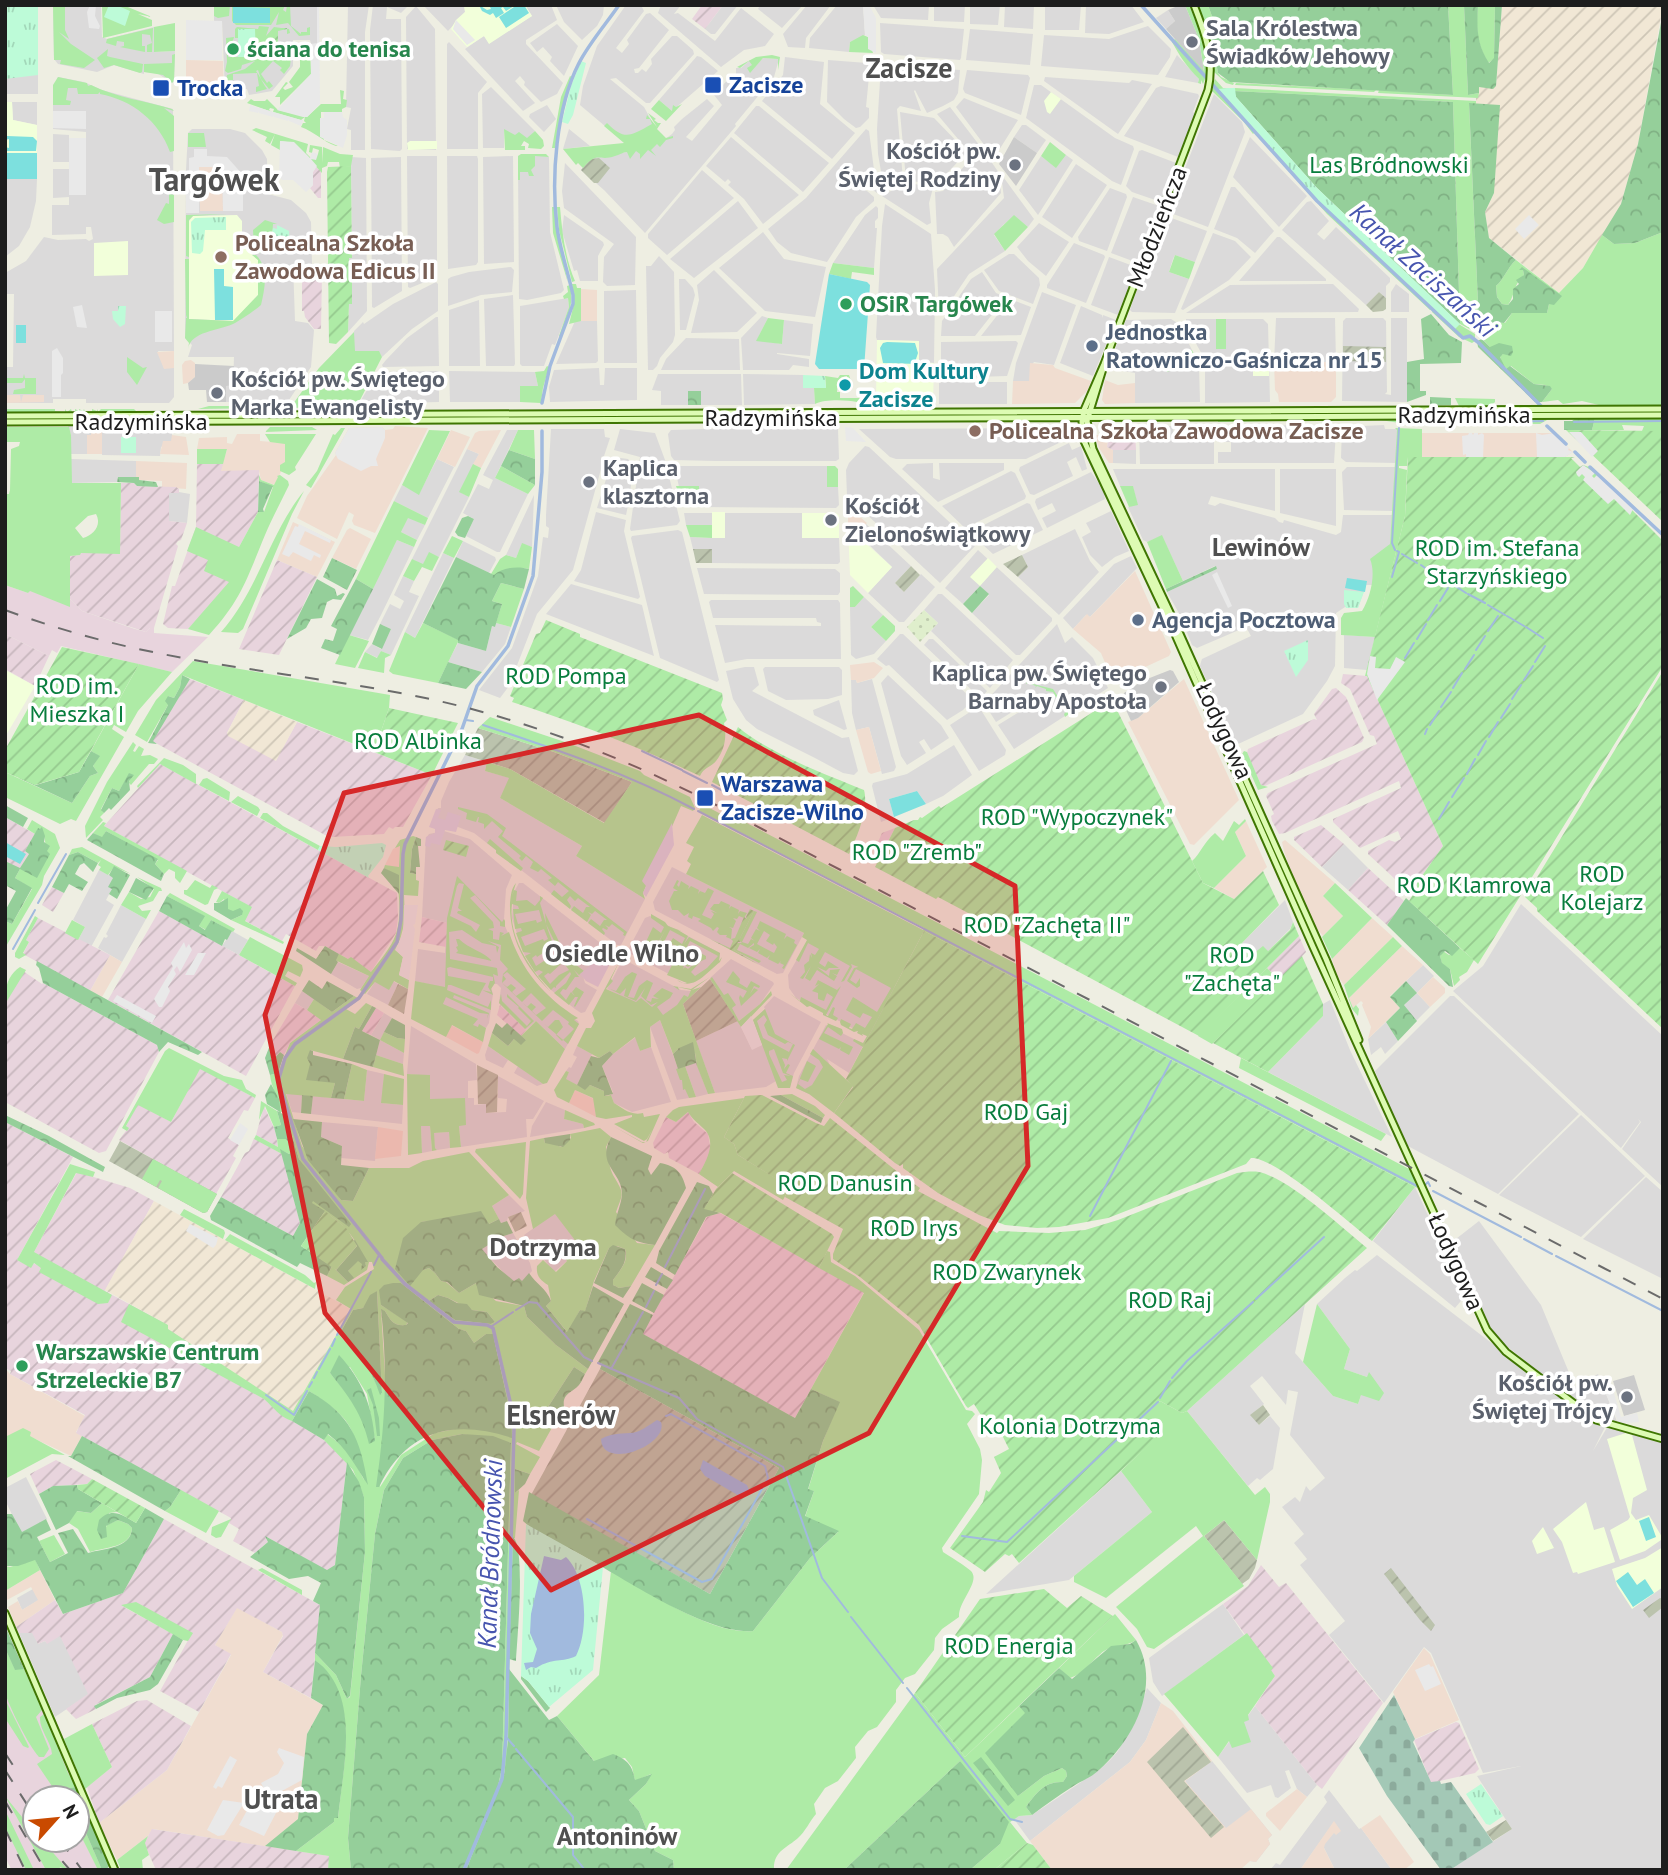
<svg xmlns="http://www.w3.org/2000/svg" width="1668" height="1875" viewBox="0 0 1668 1875" font-family="'PT Sans',sans-serif">
<defs>
<pattern id="industrial-furrows" width="10" height="10" patternUnits="userSpaceOnUse" patternTransform="scale(1.75)"><rect width="10" height="10" fill="#e8d4dd"/><path d="M-1 1l2-2M0 10L10 0M9 11l2-2" fill="none" stroke="#c7b6bd"/></pattern>
<pattern id="military-furrows" width="10" height="10" patternUnits="userSpaceOnUse" patternTransform="scale(1.75)"><rect width="10" height="10" fill="#f1e7d5"/><path d="M-1 1l2-2M0 10L10 0M9 11l2-2" fill="none" stroke="#cec6b6"/></pattern>
<pattern id="construction-furrows" width="10" height="10" patternUnits="userSpaceOnUse" patternTransform="scale(1.75)"><rect width="10" height="10" fill="#bbc3ad"/><path d="M-1 1l2-2M0 10L10 0M9 11l2-2" fill="none" stroke="#a0a794"/></pattern>
<pattern id="farmland-dots" width="8" height="8" patternUnits="userSpaceOnUse" patternTransform="scale(1.75)"><rect width="8" height="8" fill="#dfeecc"/><path d="M2 2h.1M6 6h.1" fill="none" stroke="#bfccaf" stroke-width="1.8" stroke-linecap="round"/></pattern>
<pattern id="forest-crowns" width="20" height="18" patternUnits="userSpaceOnUse" patternTransform="scale(1.75)"><rect width="20" height="18" fill="#95cf9a"/><path d="M2 6a3 3 0 1 1 6 0M12 15a3 3 0 1 1 6 0" fill="none" stroke="#80b184"/></pattern>
<pattern id="cemetery-stones" width="16" height="16" patternUnits="userSpaceOnUse" patternTransform="scale(1.75)"><rect width="16" height="16" fill="#a3c8b6"/><path d="M2 7V4a2 2 0 0 1 4 0v3zM10 15v-3a2 2 0 0 1 4 0v3z" fill="#8cab9c"/></pattern>
<pattern id="park-tufts" width="24" height="20" patternUnits="userSpaceOnUse" patternTransform="scale(1.75)"><rect width="24" height="20" fill="#bdfbd8"/><path d="M3 7l-1-3M5 7V3M7 7l1-3M15 17l-1-3M17 17v-4M19 17l1-3" fill="none" stroke="#a2d7b9"/></pattern>
<pattern id="garden-furrows" width="10" height="10" patternUnits="userSpaceOnUse" patternTransform="scale(1.75)"><rect width="10" height="10" fill="#aeeba6"/><path d="M-1 1l2-2M0 10L10 0M9 11l2-2" fill="none" stroke="#95c98e"/></pattern>
</defs>
<rect width="100%" height="100%" fill="#eeeee2"/>
<!-- residential -->
<path fill="#dbdada" d="M53 5H101L102 37 107 39 154 27V52L175 51 174 81 172 83 157 73 144 72V74L114 65 97 72 58 64 54 59Z
M214 5H319V44H311L310 40H293V66L272 91 249 95 247 89 225 91 222 21H214Z
M348 5H369L365 32V150H351V130L347 129 351 108 346 107Z
M373 5H409L401 13 387 7 386 19H401L402 149 400 151 371 149 370 30Z
M423 5H464L465 12 448 31Z
M525 5H551L557 20 526 40V44L563 83 557 94 541 102 524 85 525 82 520 76 515 81 535 103 523 111 465 49 484 36 489 43 532 16Z
M556 5H604L603 15 597 26 582 40 564 22Z
M626 5H641L644 11 616 48 622 53 629 44 627 40 646 14 650 13 669 30 639 68 634 69 635 73H638L642 69 646 72 652 64 651 59 672 36H677L693 50 694 54 650 103H646L616 78 610 79 644 107 655 127 625 143 580 105 583 86 597 46Z
M661 5H681L674 14 678 13 715 41 741 8 774 34 765 46 744 50 721 67 658 13Z
M723 5H738L715 34H711L705 29Z
M760 5H803L782 28 758 9Z
M807 5H831L806 38 805 48 788 47 783 34Z
M837 5H863L865 35 850 42 849 52 809 48 810 38Z
M873 5H929L928 20 881 18Z
M934 5H965L964 22 934 21Z
M970 5H1000L998 25 970 24Z
M1005 5H1034L1033 29 1004 27Z
M1045 5H1081L1079 30H1045Z
M1086 5H1131L1144 22 1109 34 1085 33Z
M416 6 435 29 436 150 407 149 406 17Z
M1168 10 1175 21 1166 29 1156 18Z
M880 23 964 29 961 58 960 60 884 54 881 52Z
M557 24 578 46 564 76 550 61 552 57 543 47 537 52 530 43Z
M1148 26 1171 49 1170 57 1158 75 1041 66 1044 35 1109 39Z
M970 29 1033 34 1030 65 966 60Z
M449 42 487 82 478 93V149H447V44Z
M1177 55 1199 79 1198 83 1165 77Z
M697 56 701 57 718 71 672 111 659 100Z
M785 57 824 62 820 104 855 133 832 159 762 101 783 75Z
M763 58 779 59 774 77 735 124 736 126 645 233 604 190 581 170 592 157 627 152 661 142 672 134 675 130 674 127 682 119 707 99 714 106 686 137 692 141 722 105 714 95 732 75 736 76V68H741L750 60 755 66Z
M828 60 867 63 870 66 866 107 869 108V118L860 127 856 128 844 119 827 102Z
M881 65 960 70 958 93 954 100 943 106 927 113 915 90 914 91 921 111 900 106 897 109 903 180 884 189 878 154 877 129Z
M967 70 1028 75 1030 78 1021 115 965 93 963 89Z
M26 75H38V94H5V79Z
M58 77 84 82 102 90 173 109 174 351H158L164 368H174V397L169 403H86V399H53V403H5V367H13L14 294H5V273L26 261 44 237 58 240 86 239 89 241 93 239 91 227H86V234L52 235V205H69V197L53 198V169H69V195L86 194V132L53 129V88Z
M1045 77 1129 83 1132 80 1152 84 1118 134 1044 81Z
M1034 85H1041L1115 138 1133 146 1134 149 1121 185 1112 181 1026 118Z
M1161 86 1198 94 1199 96 1193 112 1195 114 1178 157 1124 136 1156 88Z
M491 87 535 131 527 139H521L504 130V148H483L482 94Z
M1214 94 1242 122 1245 132 1208 227 1168 212Z
M964 98 1018 120 994 158 956 107Z
M12 102H37V125L13 120Z
M547 105 556 119 544 132 529 117 530 114Z
M756 106H759L829 163 803 192 734 133Z
M950 107 983 150 969 152 937 114Z
M900 112 934 118 967 152 936 185 906 180Z
M1022 125H1026L1046 140 1037 153 1014 137Z
M192 129H230L245 133 262 150 267 159 268 194 291 200 306 213 311 222 312 264H293L295 321 308 323 314 330 311 367 287 403 226 402V385H233L234 357H188L192 345 185 338 186 170 188 133Z
M569 129 590 146 563 149Z
M866 129 869 131 877 193 858 179 852 184 867 191 874 197V201L856 217 827 262 791 253 777 242 768 229 806 198Z
M53 134 69 135V162H53Z
M731 137 799 195 763 224 744 199 728 185 731 182 728 179 725 182 706 166Z
M1250 137 1307 196 1279 227 1233 177Z
M1142 150 1176 163 1161 202 1132 192 1126 186 1139 151Z
M986 154 999 173 1001 193 954 247 948 237 943 234H937L935 192 943 191 972 157Z
M535 155 549 157 550 232 564 290 561 293 527 300 519 299 518 166H535Z
M1066 155 1073 160 1038 215 1019 190 1041 156 1056 167Z
M407 156H437V277L410 288 408 287Z
M447 156H477L478 159V262L476 265 448 269Z
M513 156 514 262 484 264 483 157Z
M351 157 366 158 367 311 348 332 349 304 352 303V266L349 265V258H352Z
M401 157 402 291 374 308 372 307 371 158Z
M565 163 636 237 635 285 607 286 603 282 604 257 614 244 564 208 562 191Z
M1076 164 1107 185 1072 238 1042 217Z
M702 170 734 198 667 255 648 238V234Z
M1004 178 1034 219 1028 227 1014 216 1003 225 994 235 1005 251 969 274 942 314H939L937 269 1004 198 1002 182Z
M5 179H37L36 201 30 227 19 246 5 257Z
M903 184H915L933 188 929 203 931 223 927 225 882 196Z
M1231 187H1235L1274 231 1255 253 1237 238 1214 229Z
M1110 188 1126 194 1127 197 1107 251 1079 241 1078 237Z
M1133 197 1159 206 1138 263 1111 253Z
M738 201 758 228 694 278 670 259Z
M1311 201 1329 221 1317 234 1324 240 1336 227 1390 278V282L1386 286V298L1379 292 1366 305 1282 230 1307 202Z
M885 204 931 234 935 290 934 363 919 362V341L877 340 876 337 882 226Z
M876 206 878 208V218L875 221V228H877L874 268 833 263 865 215Z
M564 215 603 242 604 245 598 256V281H580L577 270 574 271 562 231Z
M1166 216 1207 231 1195 262 1175 255 1173 259 1169 272 1189 279 1175 313 1132 312 1130 310 1134 298Z
M1039 223 1069 242 1046 276 1028 261 1017 247Z
M763 232 784 259 826 267 815 317 765 311 719 268Z
M1213 233 1235 241 1251 257 1229 280 1183 310 1181 309Z
M1277 237H1280L1326 279V281H1239Z
M1074 243 1104 255 1105 257 1086 303 1047 288V285Z
M1009 254H1014L1039 278 1040 285 1033 304 999 291 984 270Z
M659 256 674 272 675 335 673 342 660 358 657 366 653 370H648L646 266H651Z
M1109 257 1136 267 1118 315 1091 305Z
M511 267 514 270 512 292 481 295 448 306V279L451 277 469 272Z
M714 270 757 313 737 332 691 333 699 300 697 285Z
M982 272 996 293 1006 297 975 336H941L942 321 971 279Z
M679 279H685L693 288 695 295 686 330H680Z
M436 282 438 284V311L412 329 382 357 378 351H354V331L363 322 364 324 393 304Z
M1323 284H1333L1359 309 1358 312 1186 313 1230 285Z
M1396 284 1409 294V312H1391V292Z
M636 290 637 363H604V291Z
M1042 292 1076 305 1054 365 1034 362 1030 367V381H1013L1016 363Z
M513 295 515 364 514 366H486L484 299Z
M568 298 569 307 565 319 555 345 552 344 544 366H522L520 364V306Z
M1010 299 1031 307 1021 335 981 336Z
M479 300 480 366H449V310Z
M1081 306 1102 315V318L1103 315 1116 320 1093 376 1060 363Z
M762 316 768 318 757 340 782 344 784 320 813 324 810 356 777 353V354L809 359V367L793 365 789 370H743L741 338Z
M436 317H438L439 366 383 367 382 365 386 360 407 338Z
M1276 318H1335L1336 362H1274Z
M1346 318H1383L1386 321 1387 392 1385 394 1391 395V318H1407V402L1342 401 1343 321Z
M1171 319 1179 324 1192 350 1167 362V371L1180 366H1199L1200 402 1135 403V373L1124 371 1109 364 1118 342 1123 344 1118 341 1126 320Z
M1186 319H1216V348L1226 349V319H1263L1268 324 1270 402 1205 403V360L1186 325Z
M575 321H597L598 361 596 363 556 364Z
M686 338 739 339 740 370H661L666 359Z
M1016 341 1018 343 1007 376 975 377 974 374 941 377V342Z
M599 368 600 385H604L605 368H637V400L550 402 549 387 554 370Z
M439 371V402L362 404 361 400 378 372Z
M449 371 535 372 538 386H520V402H450Z
M658 374H741L742 405H701V391H688V405H661V391L652 390Z
M743 374 803 375V388H814L815 404 744 405Z
M942 382H1007V404H939V383Z
M1330 425 1336 431 1334 463H1218V452H1231V442H1218V426Z
M1384 425 1385 429H1397L1396 463 1346 462 1341 458 1342 427Z
M68 426H91V435H87V454H71V435Z
M172 426V441L161 447 160 456 102 455V427Z
M1142 426H1173L1174 441 1214 442V464H1140L1139 429Z
M786 427 838 429 839 459 836 461H715L674 460 671 456 668 434 671 430Z
M1041 428V437L1061 431 1065 440 1026 459H896L890 457 859 429Z
M551 429H604L605 437 610 438 604 456 601 457 603 462 573 570 537 614 509 686 500 698 479 690 512 648 538 576 543 537 548 538 549 528 546 526V515Z
M620 429 655 433 665 460 680 521 677 525 631 531 630 529 640 457 614 450Z
M507 430H518L495 478 528 494 500 552H497L466 536 474 519 463 513 478 484 489 489 493 480 483 475Z
M1069 443 1072 450 1081 446 1087 469 1082 471 1076 457 1067 462 1073 476 1034 495 1030 494 1019 470 1020 467Z
M865 446 869 447 975 546 940 583 847 496 846 470 849 463Z
M467 449 479 454 460 492 469 497 439 557 429 553 423 565 412 559Z
M1113 450H1136V464L1113 463Z
M613 457 628 459 633 465 630 494 616 490 615 497 629 501 626 515 597 508Z
M71 459 136 461V477H118L117 482 71 483Z
M437 459 454 467 428 518 394 501 402 485 419 494Z
M933 463V478L940 480 939 463H1004V470L938 502 902 469 907 464Z
M676 466H827V487H838L839 505 836 508 699 507V487H679L675 468Z
M1347 467H1395L1393 511 1344 510 1342 472Z
M1113 469H1275V511L1211 496 1208 504 1215 506 1220 503 1275 518 1279 522 1283 523 1284 520 1336 535 1341 532 1343 515H1392L1390 544 1373 585H1366L1358 608 1345 607 1336 613 1335 666 1327 681 1303 714 1236 745 1234 743 1200 666 1201 662 1202 659 1251 636 1246 627 1197 648 1192 645 1180 615 1167 592 1217 569 1215 566 1183 581 1162 536 1147 542 1143 540 1128 507 1137 504 1133 487 1120 486Z
M1280 469H1336V526L1280 513Z
M1011 471 1015 473 1026 496 1025 499 965 528 942 506Z
M1091 472 1103 489 1105 499 1047 528 1042 518 1056 511 1052 503 1038 510 1035 502 1036 499Z
M179 492 190 494 187 523 169 521V493Z
M534 495 532 547 522 544 516 558 506 555Z
M1027 503 1030 504 1043 530 993 554 972 535 976 529Z
M1111 511 1129 551 1115 557 1102 567 1090 555 1082 537 1091 532 1086 523Z
M596 512 626 520 624 531 640 597 638 599 574 581 581 570Z
M684 513H802V538H839L840 562 838 564 712 563V549H693L690 537 712 538V525H686Z
M408 517 425 525 417 540 401 532Z
M866 524 911 566 895 583 904 592 921 574 935 587 904 622H899L868 593 892 567 857 533Z
M1075 529 1090 561 1099 572 1059 615 1018 577 1028 567 1022 555Z
M678 530 682 532 719 680 717 682 660 658 631 538 632 536Z
M397 540 414 547 381 615 368 640 349 635Z
M463 541 495 557 496 560 489 573 456 557Z
M978 550 1052 618V621L1020 655H1016L972 613 989 595 980 586 963 604 945 588Z
M443 553 454 558 415 638 405 632Z
M1131 556 1137 568 1090 617 1086 615 1073 629 1063 618 1114 564Z
M697 568 835 569 840 573V592L838 595 704 594Z
M403 576 414 581 409 592 419 596 391 655 381 651 378 658 365 652 372 644 381 649 391 629 380 624 390 604 400 609 404 601 394 595Z
M571 584 642 605 654 656 546 614Z
M938 594H942L1013 660 990 688 931 631 938 623 924 610Z
M864 597 883 615 871 627 886 641 874 654 856 659 851 655 850 607H855Z
M711 600H838L840 603 841 659H747L725 663 715 625 821 626V623L817 622 816 618H713L709 602Z
M496 623 511 627 505 644 482 672 448 662 458 643 486 651 492 626 495 627Z
M1057 624 1065 643 1072 637 1093 658 1108 688 1014 749 998 725 1026 708 1025 704 996 722 984 703Z
M900 634H903L973 700 963 710 947 720 889 665 886 666 877 659Z
M1344 635 1375 637 1367 670 1344 668Z
M929 639H933L987 691 983 696H978L924 645Z
M745 667H754L759 685 752 691 842 738 849 737 858 771 854 775 843 773 815 758 757 729 746 720 733 699 726 671Z
M765 667H839L842 670V695L828 699 786 700 768 691 763 669Z
M888 675 941 725 949 738 931 750 924 739 919 742 926 753 907 765 901 756 881 683Z
M872 679 896 767 894 771 882 774 869 727 856 730 852 713 851 680H856L857 683Z
M839 700 847 729 844 730 814 715 813 710Z
M976 708 981 710 1006 750 1005 755 979 771 950 725Z
M954 745 972 775 943 796 926 804 917 791 889 799 894 817 881 822 872 786 873 783 907 774Z
M465 755 487 762 485 771 510 778 500 798 582 846 576 856 645 899 621 945H617L474 833 434 818 438 808H441V801L449 782Z
M444 831 470 839 512 875 506 889 504 919 505 926 524 971 567 1014 578 1021 579 1024 565 1049 536 1021 526 1030 499 1003 501 988 497 984H493L491 987 493 994 489 1023 486 1028 482 1026 478 1032 442 1013 445 988 415 981 418 949 445 953 447 923 422 917 426 838 429 834Z
M1344 844 1368 868 1348 890 1322 867Z
M672 867 804 933 783 973 777 974 655 910 653 902Z
M99 870 113 877 112 889 106 900 114 905 91 947 78 940 85 927 73 920Z
M519 883H523L612 952 583 976 585 983 597 990 585 1012 581 1013 575 1009 551 990 535 972 523 952 512 918 514 892Z
M1285 900 1293 922 1290 929 1268 951 1254 955 1242 943Z
M1521 904 1663 1036V1187L1622 1149 1641 1122 1638 1119 1640 1122 1621 1148 1453 991 1483 966Z
M121 905 146 919 122 962 98 948 104 937 106 938 108 936 106 934Z
M650 916 720 953 719 961 695 980 684 982 629 953 628 950 645 918Z
M232 931 248 940 239 955 222 946Z
M808 940 895 987 869 1037 796 998 789 988 788 975Z
M731 959 773 982 774 984 760 1004 739 1021 710 978Z
M625 960 681 990 690 991 701 987 684 1004 663 1017 607 989 622 961Z
M338 962 369 976 361 988 357 989 331 974Z
M1423 965 1434 976 1417 993 1430 1007 1416 1021 1404 1005 1417 993 1406 981Z
M393 981 398 984 388 1005 367 994 375 982Z
M302 991 314 999 307 1010 295 1003Z
M774 996 821 1022 794 1073 790 1087 778 1085 776 1081 766 1087 715 1093 696 1041 738 1021 752 1049 762 1045 753 1020 765 1009 764 1007Z
M1450 996H1454L1579 1114 1498 1194 1406 1145 1375 1071Z
M1330 1000 1350 1050 1392 1137 1268 1072 1323 1016V1004Z
M384 1013 392 1018 380 1040 404 1053 403 1064 376 1055 380 1040 371 1035Z
M660 1020 689 1098 677 1100 650 1027Z
M1386 1022 1398 1041 1385 1054 1381 1047 1371 1055 1368 1039Z
M826 1025 864 1044 849 1073 827 1059 829 1063 809 1094 796 1088 799 1076Z
M411 1026 476 1064 477 1080 468 1081V1098H474V1105L486 1104V1113L506 1112 507 1099 498 1098V1076L544 1101 533 1119H526L527 1137 461 1147 459 1126 429 1099 430 1076 407 1074Z
M636 1037 640 1051 651 1047 671 1102 632 1112 614 1103 611 1095 613 1092 602 1066 613 1054Z
M488 1046 508 1060 503 1068 486 1060 485 1055Z
M577 1046 592 1054 577 1085 565 1079 569 1072 566 1071 569 1067 571 1068 577 1057 573 1055Z
M696 1062 708 1094 696 1097 685 1066Z
M518 1066 543 1084 537 1086 514 1073Z
M367 1070 384 1074 382 1103 403 1105 402 1124 311 1114 313 1096 364 1101Z
M286 1093 302 1095 301 1113 292 1112Z
M546 1102 565 1110 564 1119 583 1124 584 1128 530 1137 532 1126Z
M1581 1115 1645 1176 1581 1237 1499 1195Z
M322 1122 378 1127 375 1161 341 1158 342 1146 321 1137Z
M430 1125 432 1151 422 1153 421 1126Z
M449 1132 450 1148 437 1150 435 1148 433 1133Z
M1646 1177 1663 1192V1279L1583 1239Z
M1415 1187 1465 1296 1455 1308 1373 1241Z
M509 1195 525 1211 508 1217 507 1221 501 1223 492 1206Z
M555 1213 577 1243 563 1256 567 1261 554 1272 524 1235Z
M1479 1221 1541 1305 1575 1387 1598 1374 1618 1424 1616 1427 1602 1421 1591 1414 1503 1343 1491 1328 1452 1242Z
M513 1233 530 1263 532 1271 522 1282 514 1281 508 1277 481 1249 501 1237Z
M1377 1255 1524 1368 1606 1425 1593 1451 1608 1426 1638 1433 1663 1443V1870H1450L1512 1829 1477 1776 1521 1766 1483 1773 1431 1653 1424 1647 1384 1703 1329 1635 1345 1621 1300 1565 1307 1559 1294 1543 1304 1534 1282 1507 1295 1497 1300 1502 1306 1486 1310 1491 1325 1478 1290 1435 1298 1392 1288 1390 1286 1405 1262 1376 1250 1386 1264 1404 1251 1415 1259 1425 1270 1416 1280 1428 1273 1469 1260 1480 1257 1478 1248 1486 1187 1411 1305 1304 1295 1353 1333 1396 1358 1404 1361 1395 1368 1373 1367 1377 1344 1369 1350 1349 1317 1304 1345 1278 1355 1270 1357 1271Z
M1121 1471 1152 1512 1069 1580 986 1594Z
M26 1477 47 1519 21 1533 5 1500V1488Z
M33 1589 39 1600 22 1610 17 1598Z
M1223 1604 1244 1635 1162 1696 1153 1682 1149 1658Z
M33 1632 38 1644 45 1641 47 1643 60 1635 89 1694 55 1717 19 1633Z
M1147 1688 1161 1703 1146 1740 1130 1762 1030 1841 1014 1819 1019 1816 1032 1815 1099 1770 1110 1760 1118 1751 1137 1718Z
M1255 1706 1317 1785 1307 1797 1297 1789 1289 1770 1285 1771 1291 1788 1278 1798 1275 1797 1271 1785 1247 1793 1218 1757Z
M1212 1761 1272 1835 1268 1839 1270 1844 1256 1862 1250 1861 1185 1781Z
M1329 1790 1359 1829 1361 1828 1392 1870H1335L1324 1848V1844L1334 1832V1822L1300 1870H1270L1276 1863 1280 1865 1327 1802 1324 1797Z"/>
<!-- commercial -->
<path fill="#f0ddd0" d="M186 60 223 61 224 92 197 91 186 77Z
M199 167H222L223 211H200Z
M581 289 597 290V321H581Z
M174 351V368L164 369 157 352Z
M191 360 195 363V377L188 383 183 384 182 365 185 361Z
M1274 362H1336V397L1331 402H1279L1278 394 1275 390Z
M1030 363 1053 365 1055 368 1091 381 1087 391 1075 403 1012 404 1013 381H1029Z
M1105 380 1118 385 1135 383V403L1105 404 1102 400Z
M5 395H20L21 402 23 395H44V402L5 403Z
M91 426 102 427V454H87V435H91Z
M395 426 428 428 375 533 354 525 352 521 354 515 349 512 337 539 297 518 307 496 336 455 335 453 349 428 382 427 385 430 393 429Z
M1184 426H1213L1214 442 1184 441Z
M451 430 470 437 455 467 437 459Z
M501 430 481 468 473 464 479 454 467 449 475 433 479 431Z
M1422 433H1553L1573 452 1565 457H1422Z
M237 434H260V441L286 443 285 463 275 485 261 480 259 471H220L227 450 197 449 199 438 227 437V443L232 444Z
M172 435 186 437 189 455 160 454 163 441H171Z
M1095 435H1109L1107 447 1113 450V463H1109L1099 448Z
M136 461 187 463 186 489 162 487V481L139 480 136 477Z
M850 515 859 516 867 523 857 533 848 527V517Z
M293 522 335 542 317 577 277 560Z
M350 528 371 539 356 569 332 558 347 530Z
M1135 571 1171 652 1169 656 1113 682 1101 653 1073 629 1087 614 1090 617Z
M874 662 883 668 874 678 857 683 856 680H851L850 665Z
M1184 679 1239 800 1194 845 1190 844 1128 722 1138 718Z
M869 727 881 771 871 774 868 772 856 730Z
M1246 821 1267 867 1234 899 1214 888 1246 856 1235 832Z
M1285 840 1335 883 1323 896 1343 916 1323 936 1317 929 1292 874 1284 851 1282 842Z
M400 845 399 868 385 865 393 849Z
M1372 918 1393 937 1344 985 1337 975 1332 959Z
M1402 946 1423 965 1390 996 1400 1008 1368 1039 1371 1027 1362 1005 1363 1003 1361 1001 1353 1008 1349 998Z
M110 955 122 962 102 997 90 991Z
M1433 977 1445 988V993L1430 1007 1417 993Z
M451 1025 483 1042 479 1053 477 1054 446 1037Z
M575 1090 594 1099 596 1117 569 1103Z
M378 1127 403 1131 401 1156 375 1159Z
M5 1368 10 1374 85 1416 76 1432 82 1436 71 1456 29 1436 5 1448Z
M40 1570 55 1600 16 1627 8 1607 18 1601 22 1610 38 1600 31 1587 5 1601V1591Z
M237 1607 282 1632 283 1635 263 1672 323 1705 307 1734 295 1851 153 1829 148 1836 117 1860 99 1823 167 1770 231 1655 215 1645Z
M1424 1648 1430 1654 1459 1720 1415 1739 1393 1692Z
M1161 1703 1173 1711 1212 1761 1185 1781 1226 1828 1251 1809 1272 1835 1268 1839 1270 1844 1256 1862 1250 1861 1240 1870H1052L1030 1841 1130 1762 1146 1740Z
M1297 1789 1307 1797 1280 1831 1266 1816V1813Z
M1380 1815 1414 1862 1404 1870H1392L1361 1828Z
M1334 1821 1341 1831 1336 1835 1334 1833 1325 1844 1324 1848 1335 1870H1300Z"/>
<!-- industrial -->
<path fill="url(#industrial-furrows)" d="M702 5H723L705 29 692 19Z
M316 167 321 171V198H318L310 188 313 185V172Z
M302 274H322L321 329H314L305 317 304 311H302Z
M1130 426 1135 431 1136 450H1113L1107 447 1109 436 1104 435 1105 427Z
M197 464H223L221 471 259 470 258 512 239 547 230 582 216 600 188 629 168 628 163 624 172 586H175L196 527Z
M121 483H134L137 486 176 487 179 489V493H169V521L187 523 181 540 178 541 176 544 178 546 154 628H150L146 632 82 611 70 599V556L80 555V553H120Z
M277 560 317 577 279 655 239 649Z
M5 634 49 656 35 686 5 669Z
M1343 674 1367 676 1443 846 1412 890 1408 891 1368 854V851L1389 840 1395 842 1401 839 1398 831 1360 848 1333 822V819L1401 788 1399 781 1285 833 1279 834 1272 821 1271 816 1274 814 1266 796 1268 793 1377 744 1374 736 1370 735 1350 689 1341 683Z
M190 679 244 700 227 733 276 760 297 722 432 775 403 827H395L393 829 389 827 384 834 332 837 325 835 152 741Z
M1336 688 1346 697 1364 738 1362 742 1265 786 1261 785 1247 753 1248 749 1314 719 1317 720 1314 714 1332 689Z
M160 764 397 893 398 918 396 933 371 972 325 946H319L316 951 286 934 282 941 244 920 251 907 104 826Z
M5 817 35 834 25 851 29 854 20 869 5 861Z
M1321 825 1344 844 1322 867 1294 840V837Z
M895 828 882 853 875 849 882 833Z
M1368 868 1404 901 1387 925 1348 890Z
M52 887 64 893 53 912 42 905Z
M159 911 295 986 246 1076 108 1000Z
M422 917 447 923 446 947 419 942Z
M38 918 110 955 90 991 23 954 29 942 26 940Z
M1299 936 1306 952 1279 980 1267 968Z
M23 971 42 984 43 983 157 1045 159 1052 106 1151 99 1153 5 1102V1004Z
M295 1003 322 1019 290 1043 284 1055 280 1052 274 1061 270 1053 274 1048 270 1045Z
M500 1005 526 1030 521 1036 497 1015Z
M376 1008 384 1013 371 1035 362 1031Z
M200 1068 255 1098 248 1111 244 1110 228 1138 239 1145 233 1156 236 1158 216 1194 119 1140 128 1128 126 1126 138 1104 171 1122Z
M264 1106 275 1130 278 1147 256 1135Z
M688 1112 694 1122 708 1134 711 1152 699 1174 669 1158 668 1152 664 1154 654 1148 653 1143 666 1117 676 1122Z
M5 1122 73 1157 17 1260 31 1267 33 1263 41 1267 34 1252 77 1172 130 1188 154 1201 105 1291 168 1325V1329L211 1356 289 1419 324 1440 347 1462 335 1565 327 1571 267 1537 268 1542 255 1553 233 1541 239 1529 229 1523 231 1518 76 1433 85 1415 10 1374 11 1371 5 1368Z
M254 1138 282 1154 300 1223 293 1236 221 1197 245 1153 249 1151Z
M720 1213 864 1292 795 1418 642 1334 707 1217Z
M56 1460 92 1479 87 1484 53 1486 39 1494 30 1474Z
M164 1519 320 1605 311 1698 263 1672 283 1636 282 1632 237 1608 215 1645 231 1654 199 1712 160 1691 192 1633 122 1606 173 1634 150 1677 95 1705 96 1709 76 1719 66 1709 88 1694 60 1636 47 1644 45 1641 38 1644 32 1633H19L16 1627 55 1600 63 1614 123 1593Z
M1261 1565 1279 1587 1286 1583 1383 1703 1322 1789 1317 1785 1255 1706 1275 1676 1223 1604 1248 1586Z
M147 1700 191 1726 167 1770 99 1823 87 1787 112 1767 92 1724 137 1701Z
M1456 1722 1459 1723 1479 1769 1475 1773 1431 1783 1414 1740Z
M152 1829 330 1856 328 1870H156L144 1843Z"/>
<!-- education -->
<path fill="#f2ffda" d="M464 5H525L532 16 489 44 484 36 467 47 451 29 456 20 465 12Z
M1051 92 1061 99 1050 114 1047 112 1044 101Z
M5 102H12L13 120 37 125V153H5Z
M410 141H437V149L408 150 407 143Z
M237 215 242 221V244L258 260V295L234 321 189 319V221L193 216Z
M128 241V275L94 276V243Z
M877 340 919 341V362L934 363 933 404 904 403V400L876 399Z
M1253 361H1269V376H1253Z
M712 512H725V538H712Z
M802 513H836L839 515V538H802Z
M848 527 892 567 868 593 850 575Z
M988 558 997 567 980 586 970 577Z
M5 670 35 686 5 737Z
M1626 1433 1632 1435 1647 1490 1633 1498 1631 1513 1636 1520 1649 1515 1662 1537 1661 1540 1645 1551 1620 1560 1610 1530 1628 1520 1630 1517 1607 1439Z
M1586 1502 1594 1530 1604 1527 1615 1562 1578 1574 1577 1572 1573 1573 1562 1542 1553 1529Z
M1543 1527 1554 1548 1537 1554 1532 1541Z
M1663 1547V1587L1632 1609 1617 1586 1612 1569 1645 1558Z"/>
<!-- religious -->
<path fill="#cbcbcb" d="M1180 5H1185L1199 39 1204 72 1166 29 1175 21 1168 10Z
M1014 137 1037 153 1016 186 999 164Z
M195 364 234 366 233 385 226 386V402H207L206 390H189L188 383 195 377Z
M1170 670 1173 671 1179 682 1138 718 1131 721 1122 701 1124 693 1142 681Z
M1634 1375 1645 1410 1624 1416 1613 1381Z"/>
<!-- military -->
<path fill="url(#military-furrows)" d="M1502 5H1663L1638 144 1621 204 1583 268 1559 293 1489 238 1485 212 1494 193 1476 104V96L1478 95 1479 87 1496 86Z
M244 700 297 722 276 761 228 736 227 733Z
M154 1201 351 1309 293 1412 168 1329V1325L105 1290Z"/>
<!-- railway -->
<path fill="#e8d4dd" fill-rule="evenodd" d="M5 585 28 593 30 590 70 606V599L82 611 135 629 146 632 150 628H154V633L208 637 172 672 61 646 57 653 52 650 49 656 5 634Z
M5 1626 96 1833 109 1870H12L8 1863 5 1855ZM35 1798H77V1840H35Z"/>
<!-- construction -->
<path fill="url(#construction-furrows)" d="M599 158 610 168 598 183H594L581 170 591 159Z
M1379 292 1386 298V309L1383 311 1373 312 1366 305Z
M1343 346 1386 347V362L1343 361Z
M693 549H712V563H696Z
M1022 555 1028 567 1018 577 1003 564Z
M911 566 920 575 904 592 895 583Z
M478 728 554 752 632 782 605 823 510 769 465 755Z
M710 979 738 1021 696 1041 683 1004Z
M398 984 408 989 404 1014 388 1005Z
M477 1065 498 1075 497 1112 486 1113V1104H478Z
M120 1141 217 1194 207 1212 203 1213 109 1161Z
M521 1212 527 1226 515 1232 508 1217Z
M600 1369 779 1468 710 1594 531 1495Z
M1263 1405 1270 1415 1259 1425 1250 1415Z
M1224 1520 1257 1560 1255 1568 1249 1579 1242 1584 1204 1536Z
M1391 1568 1435 1625 1431 1631 1420 1620 1384 1574Z
M1660 1598 1663 1599V1607L1649 1618 1643 1610Z
M1183 1727 1211 1762 1184 1781 1224 1827 1211 1838 1147 1762Z
M1506 1820 1512 1829 1493 1841 1486 1832Z"/>
<!-- farmland -->
<path fill="url(#farmland-dots)" d="M924 610 938 623 920 642 907 627Z"/>
<!-- grass -->
<path fill="#aeeba6" fill-rule="evenodd" d="M53 5H65V30L69 39 59 32 71 44 95 60 84 68 60 64 61 60H54Z
M102 5H123L152 17 138 14 152 20V26L103 38Z
M214 5H230L229 16 218 18 214 16Z
M232 5H285L283 10 286 12 287 5H290L291 26 301 34V32H307V28L310 27V35L299 36 288 23 276 25 279 12 271 25H236L232 21Z
M1185 5H1189C1198 27 1215 60 1203 84L1201 80V84L1198 83 1199 79C1185 65 1180 56 1172 42L1175 39 1204 71 1199 39Z
M1196 5H1208L1214 22 1210 29 1218 73 1221 77 1234 83 1233 85 1226 83 1214 72 1208 35Z
M1448 5H1464L1468 95 1479 93 1478 98 1378 93 1379 90 1453 95Z
M1478 5H1495L1494 59 1488 63C1476 42 1476 28 1478 5Z
M175 23V51L154 52V27Z
M259 26 269 27 266 36 274 27 289 29 290 33 287 34V28H276L273 56 278 60 291 58 290 66 284 74 280 70 282 68 273 61 261 74 267 83 269 81 273 86 269 89 261 79 258 70 256 71C260 76 263 84 267 89L256 92V87L259 86 257 73 233 74V80L226 81 227 75 245 69 255 61 242 65 241 69 228 73 225 71 227 62 226 38 234 37 228 57H256L238 29V38H235V29L237 27 258 29Z
M153 28 152 52H147V45L152 43 150 35 142 34V46H145V52L120 47 124 46V42L117 41 116 46 106 43 107 39Z
M863 35 868 37 873 53 849 52 850 42Z
M300 46H305V49L310 48 311 74 280 105V97H275L286 82 288 83 283 88 285 90 293 87 289 82 300 67Z
M108 49 107 56 110 57 143 64 142 72 140 73 114 65 104 68 97 58Z
M175 54 174 81 172 83 163 75 144 72V64L172 63V55Z
M772 55 780 57 778 70V59L763 58 750 73 747 68 752 65 749 61 740 68 737 67 756 57Z
M570 76 572 77 555 148H552L561 97Z
M58 77 87 83 88 86 91 85C117 98 147 101 172 109L174 111 164 108 174 116V151L170 152C159 121 132 100 100 94V92L98 94H78L77 88H68L66 100 71 101 70 105H53V85Z
M1215 79 1223 88H1233L1222 89 1235 109 1255 132 1253 134 1244 122 1212 91Z
M1236 83 1376 90 1374 92 1235 85Z
M1235 88 1476 101V104H1469L1479 325 1488 329 1495 322 1505 323 1512 313H1547L1549 304 1559 296 1523 270 1524 275C1514 283 1515 295 1508 305L1502 304 1497 297 1496 286C1505 278 1507 268 1516 260L1559 293 1583 268 1602 235 1614 244 1635 243 1663 232V405L1603 406 1582 401 1563 404 1558 400 1542 402 1552 389 1545 385 1534 384 1511 366 1507 369 1502 365 1500 356 1503 354 1490 347 1477 333 1460 324 1453 102 1234 91Z
M340 90 344 91 343 99 347 100 346 107 342 109V112H321V126L324 140 338 146H336C322 141 315 132 301 127L303 123H306L304 121 305 117 301 120 273 112 274 109 270 108 269 110 272 112 247 103 251 99 254 101H265L267 99 278 110 307 117 321 104H341Z
M659 100 672 111 673 105 676 107 682 104 666 121 651 109Z
M648 113 656 119 654 120 658 123H661L657 129 666 138 673 136V138L666 140 660 147 657 144 651 150 656 156 648 150 640 159V154L636 151 630 159 627 152C623 152 619 155 615 156 598 162 598 150 583 168L578 163 576 165 563 149 624 143 604 126 607 123C625 141 630 136 652 124L650 119H646L647 115 657 127Z
M256 128 308 144 306 153 311 158 318 154 319 150 313 148 312 153 309 152 310 145 322 147V163L323 147 340 154 353 155 351 166 340 168 339 162H328L327 166 322 168V173L294 143 280 141V150L271 145 275 134 270 144 265 141 267 137 252 130Z
M504 129 515 135 519 132 527 138 535 131 543 140 544 146 541 149 528 148 529 144 524 141 521 146H525V150H505Z
M188 133H204L206 147H188Z
M1050 142 1066 155 1056 168 1041 156Z
M521 154H546L549 157 535 156V166L531 170 534 176H529L528 172H520V180H518V156Z
M169 194 174 195V222L164 224 157 220 166 203 169 204Z
M1323 202 1433 307 1432 308 1360 241 1431 309 1430 310 1327 214 1319 205Z
M552 207H555L557 231 568 283 553 233Z
M557 207H560C562 231 565 258 575 281L572 282 559 230Z
M227 214 193 216 189 220V257L186 256V215Z
M1014 215 1028 227 1005 251 994 234Z
M265 220 277 224H273L271 252 259 253 254 247 253 230Z
M252 255H256C269 268 265 288 261 305 254 311 241 320 233 324 218 331 191 331 188 349L189 343 185 338 186 318H187L186 315 185 259H189V319L233 321 258 295V260Z
M1175 255 1195 262 1189 279 1169 272Z
M833 263 874 268V275L852 272 851 279 829 274Z
M572 284H576L577 288H581V321L569 324 574 304Z
M570 285C574 304 568 318 561 337L559 336 569 307 568 298 564 299 563 296 568 292 567 286Z
M1434 309 1475 334V341L1472 343 1459 337 1432 312 1433 310 1463 339 1470 336 1464 338Z
M768 318 784 320 782 344 756 341Z
M1216 319H1226V349H1216Z
M354 332 355 351H379L382 357 357 406 290 408 319 368Z
M1192 350 1199 366H1180L1167 372V362Z
M127 357 143 368 147 367 137 385 127 372Z
M547 366 549 367 543 388 541 403 520 402V386H538L535 372 544 371Z
M24 374 25 378H36V394H5H13L14 390 25 388V379L22 383H5V378H23Z
M840 375H849L851 381H847V376L843 377V383L838 380 837 392H840V398H862L857 402C846 400 825 399 815 404L814 388H826L825 376 838 378Z
M1455 398 1495 399V402L1491 406H1459Z
M209 406H281L285 408 198 409Z
M5 409H55V411L65 412V409L67 412 71 409 72 412H75V409L79 411V409L83 411 84 409 85 412 92 411V409L97 411 98 409V412L101 409H134L136 411 5 413Z
M1544 418 1547 420 1540 424H1470L1467 422 1470 419Z
M1595 418H1663V431H1642L1644 426 1622 425 1624 430H1592Z
M1218 419H1334L1336 420 1218 422Z
M1374 419H1461L1463 422 1460 424H1406Z
M5 427H69L71 435 72 483H121L120 554 81 553 80 555 70 556V607L30 591 28 593 5 585V494H9L10 490 11 449 19 446 20 442H7L5 472ZM96 514C102 525 94 535 83 538L75 528 88 516Z
M270 427H312L317 430 265 432Z
M1041 427H1073L1077 434 1073 429 1069 432 1074 435 1065 440 1061 431 1041 437Z
M341 428H345L311 488 306 485 317 471 333 434 335 435Z
M1395 428 1422 429V457H1408L1407 466H1399V468L1407 470 1405 516 1375 637 1341 635V618L1344 613 1362 611C1371 596 1376 573 1370 559L1390 544 1397 430Z
M429 430 450 431 419 495 402 485Z
M518 430H534L535 459 509 450Z
M265 434H316L295 467 296 470 289 475 280 471V465L285 462V444L270 442Z
M197 449H227L223 464H197Z
M473 464 481 468 469 497 459 492Z
M501 466 535 485 528 494 495 478Z
M827 466H835L838 469V487H827Z
M259 475 261 480 274 485 278 477 277 476 280 475 288 481 289 485C281 502 272 518 265 535 247 578 242 599 209 635L188 629 229 582 204 571 208 560 187 551 196 527 239 547 258 512H264L273 487 259 481Z
M676 486H699V507H683Z
M1120 486H1133L1138 505 1129 507Z
M304 491 292 514 243 629 238 633 221 632C258 591 269 534 304 491Z
M394 501 428 518 425 525 408 518 401 532 417 540 414 547 397 540 373 589 356 579Z
M686 525H712V538L690 537Z
M1162 535 1183 581 1166 589 1147 542Z
M452 536 463 541 454 558 443 553Z
M522 543 532 547 529 569C519 567 502 568 495 576L491 574 500 559 506 555 516 558Z
M429 552 439 557 432 571 422 567 414 581 403 576 412 559 423 564Z
M501 583 524 589 511 627 496 623 502 604 492 601Z
M853 586 864 597 855 607H850V588Z
M883 615 895 626V631L886 641 871 627Z
M423 623 459 640 438 683 393 674 389 671 405 632 415 638Z
M349 635 369 641 355 668 335 664Z
M381 651 391 655 385 658 384 673 358 668 365 652 377 658Z
M193 661 390 695 389 708 374 752 182 675 180 687 174 698 168 696V705L147 742 135 735 156 700Z
M139 664 172 672 138 711 126 732 114 725 112 729 124 737 76 821 71 819 60 824 5 797V772L72 803 90 776 98 773 93 766 99 756 91 751Z
M1020 667 1033 684 1053 689 1069 714 1065 717 1064 714 1066 712 1060 703H1056L1058 701 1053 692 1046 691V689L1037 686 1035 688 1036 686 1028 683 1026 684 1027 682 1017 673 1014 674Z
M490 717 568 743 640 771 644 775 690 797 695 808 693 811 681 806 643 893 645 899 576 856 582 846 500 798 509 778 485 771 487 762 510 769 604 823 632 782 554 752 478 728Z
M133 742 136 745 133 751 135 752 139 746 144 749 141 756 150 755 158 759 154 764H149L131 785 129 783 130 773 119 791 112 788 101 809 104 813 100 817 103 820 86 838 85 826 107 782Z
M1244 751 1247 752 1261 785 1268 787 1258 790 1242 754Z
M164 758 183 765 196 774V784L160 764 138 788 137 786Z
M207 778 230 792 229 801 199 785 203 779Z
M238 796 258 807 260 810 257 816 231 802Z
M702 804 736 822 739 819 1411 1170 1417 1188 924 931 863 1047 853 1041 854 1039 863 1043 867 1036 862 1034 863 1036 857 1033 858 1031 854 1032 841 1025 840 1022 841 1019 851 1024 849 1028 852 1029 856 1023 865 1028 872 1017 863 1013 860 1018 846 1010 853 997 877 1012 891 988 856 969 850 980 856 984 860 978V986L857 988 847 981 854 968 858 967 851 964 852 967 844 981 841 982 850 966 825 952 819 963 825 967 828 961 839 968H829L826 971 817 967 829 976 830 970 840 969 837 975 832 973 837 976 834 981 817 970 810 981 805 978 811 966 803 979 800 978 805 972 804 965 809 961 810 954 812 958 811 953 815 955 819 949 808 943 799 962 796 960 807 940 802 937 804 933 686 874 691 864 687 861 694 847 686 843 702 815 923 930 924 928 699 811Z
M458 807 487 814 506 828 502 836 627 932 625 936 623 935 624 933 612 924 609 927 605 925 608 928 607 930 603 928 602 929 605 933 604 935 588 923 591 919 600 926 604 920H607L595 911 592 914 588 912 591 915 587 922 571 910 574 906 583 913 586 907H590L578 898 575 901 570 896 567 900 571 906 570 909 551 894 554 890 562 897 569 891 558 882 555 886 548 880 552 878 541 869 538 872 530 868 533 862 526 856 522 861 519 858 521 856 498 837 503 831 492 821 484 829V824L478 822 479 817 483 818 474 816 478 817 476 822 466 819 467 813 458 809Z
M263 813H267L283 826 320 846 318 850 260 818Z
M1245 819 1246 821 1235 832 1246 856 1214 888 1203 883 1192 861C1201 853 1203 843 1215 833L1223 841 1234 821 1239 825Z
M32 820 55 834 60 848 44 876 42 885 5 948V921L12 924 32 889 15 878 20 869 47 852C44 842 47 835 38 829L35 834 27 829Z
M103 822 106 823 104 826 187 871 180 883 175 878V872L169 869 164 874 155 864 158 860 106 831 102 838 93 833Z
M413 836 416 837 412 849 410 873 416 874V880L419 881 418 896 404 895 405 921 397 951 403 957 399 975 409 980 408 989 394 981 389 990 375 982 365 994 360 990 369 976 335 960 339 954 348 959 351 957 371 972C380 960 391 948 396 934 402 914 399 893 396 875L384 868 385 865 399 867 400 846 395 848 400 840Z
M490 839 523 868 521 871 496 853V850L487 843Z
M82 847 131 874 114 867 108 875 99 870 101 867 98 865 101 860 98 863 78 852 69 855 72 849Z
M457 876 502 922 504 919 505 921V927L500 926V922L475 895 470 898 493 922 494 928 488 929 493 931V939L499 940 500 932 504 933 501 936 509 932C521 970 545 998 578 1018L574 1020 579 1024 568 1044 544 1024 548 1027 555 1020H559L563 1027 556 1035 562 1041 574 1029 568 1024 569 1022 553 1010 542 1021 502 983 503 974 508 969 500 960 501 945 488 941 499 947 497 953 496 946 482 943 462 930 449 932 450 959 497 968 498 976 493 974 495 983 491 989 493 995 482 990 479 996 451 985H448L447 990 488 1007 491 1000V1010L454 995 453 998 489 1013 487 1019 488 1014 480 1013 446 997 443 1004 478 1019 473 1025 478 1027 479 1024 486 1028 483 1042 452 1025 446 1037 411 1019 415 981 445 987 447 918ZM459 883 464 884 458 908 462 911H458L457 913 480 925 476 932 471 926 450 916 457 886ZM450 967 493 977V981H490L488 987 491 992 482 990 486 983 448 976 447 968ZM507 972 526 989 516 996 512 992 516 988 511 984 507 987 502 983 506 979 503 975ZM531 993 546 1008 536 1015 532 1011 536 1007 531 1003 527 1007 522 1002Z
M137 877 161 888 162 891H159L153 901 138 906 142 911 151 910 146 919 121 905 129 892 141 899 150 897 154 889Z
M195 880 210 888 212 885 218 888 214 890 208 904 205 905 184 894V890H187Z
M677 880 679 881 677 885 679 887 681 881 689 886 688 889 691 886 699 890 698 894 700 891 705 893 708 888 714 891 702 915 711 919 714 914 711 911 717 913 710 909 714 904H719L721 901 730 905 729 909 731 906 739 910 738 914 740 911 747 913 744 918 739 916 737 919 733 918 736 921 733 928 729 927 732 929 731 939 726 937 727 935H720L717 932 719 928 717 927 713 931 711 928 698 921 701 919 693 916 692 919 688 917 689 913 684 916 678 910H672L669 901 674 891H678L673 888Z
M516 883 512 896 514 890 517 891 516 901 527 900 535 906 540 900V896L543 898 540 903C546 922 549 941 562 957L546 924 545 913 567 958 584 971 579 975 574 970 579 977H575L566 990 563 989 560 993 566 1000 571 992 575 996 572 992 576 987 584 992 575 1007 574 1006 578 997H575L569 1005 554 993 566 983 571 974 570 972 556 986V988L554 987 551 990 538 976 543 972 539 970 535 972 525 956 531 953 523 952 516 933 522 931 521 928 515 929 513 909H519L518 906 512 904C508 937 529 967 550 991 525 967 509 938 510 903 511 895 511 889 516 883ZM539 910 542 921 537 923 536 920 518 924 515 914ZM544 929 548 939 544 941 543 939 525 946 521 937ZM552 947 556 955 547 959 536 966 532 958 536 955 537 957ZM563 962 569 970 559 975 550 984 544 976 548 973 550 974Z
M1335 883 1372 918 1332 959 1322 937 1343 916 1323 896Z
M222 891 252 907 245 921 284 942 283 944 231 920 242 915 228 910 224 899 219 903 216 902Z
M170 893 235 929 233 932 211 920 206 930 199 926 204 916 167 896Z
M754 911 757 912 742 942 748 944 751 939 755 941 751 938 756 929 760 931 757 928 760 921 786 934 784 939 787 936 795 940 794 943 797 945 784 969 782 968 784 965 780 963 781 961 778 964 768 959 770 955 767 958 758 953 760 949 757 952 749 948 754 945V943L748 948 740 944 737 950 761 961 759 963 734 950 737 943H742L739 940ZM764 931 770 935 766 941 773 945 774 943 777 947 774 953 757 944Z
M651 914 665 922 668 926 684 932 678 930 688 936 684 944 689 937 720 953 719 961 722 957 720 962C707 972 693 992 677 980L685 984 687 983 667 975 674 961 684 966 683 969 685 967 688 969 701 958 688 967 676 960 682 949 670 943 673 938 682 944 685 938 670 930 660 950 667 951 670 944 674 946 668 956 655 950 665 930 659 941 656 940 653 944 656 945 654 949 646 944 644 946 653 927 661 933 664 927 651 918ZM690 941 718 956 707 968 695 976 691 972 701 961 706 959V956L693 949 689 961 683 963 680 961Z
M35 916 38 918 26 940 29 942 23 953 26 955 19 959 15 957V953Z
M72 920 85 927 78 940 65 933Z
M250 937 302 965 303 970 300 977 288 971 285 976 297 983 295 986 239 955Z
M1393 937 1402 946 1349 998 1353 1008 1356 1005 1359 1009 1358 1016 1352 1009 1344 985Z
M456 939H459C469 949 485 952 492 961L456 953 458 951 456 947 458 946Z
M1460 948 1474 960 1467 972 1459 977 1460 980 1454 986 1450 969 1442 964 1440 956 1443 951 1449 955Z
M619 962 611 979 613 981 606 989 636 1002 641 998 652 1007 658 1002 651 1005 641 996 645 988 636 1001 624 996 626 988 620 994 610 989 616 991 625 977 632 972 637 974 628 997 634 998 639 986 647 980 653 983 646 1000 651 1002 652 998 659 999 653 996 662 988 673 993 670 998 657 1007 663 1015 677 1005 684 995 688 997 691 990 678 987 679 990 673 986 691 989 710 977 692 990 701 987 683 1004 715 1093 708 1094 697 1066 695 1053 678 1049 673 1054 660 1020 650 1027 651 1047 640 1051 635 1037 613 1054 610 1051 599 1058 577 1046 586 1028H591L595 1021 592 1013Z
M20 967 26 970 7 1001C3 989 9 974 20 967Z
M1267 968 1279 980 1212 1044 1198 1036Z
M733 971 740 979 739 983 747 988 751 981 760 986 759 988 754 986 750 994 754 988 758 990 741 1006 739 998 740 995 743 998 747 991 726 982Z
M712 977 724 995 728 993 736 1005 732 1008 739 1021 760 1004 771 991 772 995 741 1027 710 979Z
M818 980 837 990 841 986 826 1015 828 1016 833 1007 835 1008 833 1015 838 1018 836 1021 823 1015V1013L810 1006 807 1007 789 993 800 1001 801 997 826 1010 833 997 827 993 824 1001 818 999V993L812 991 819 984 815 986Z
M501 994 502 1001 527 1026 531 1021 518 1008 519 1007 507 997V994L534 1021 525 1029 499 1003Z
M354 996 360 999 346 1009 355 1014 366 1003 372 1006 359 1029 355 1027 343 1059 310 1050V1064L335 1083 331 1098 286 1094 302 1146 341 1200 353 1201 369 1168H409L423 1161 469 1152 509 1195 492 1206 499 1219 489 1224 439 1220 421 1222 423 1270 429 1268 435 1273 441 1281 446 1282 459 1293 476 1283 496 1301 524 1306 527 1317 556 1345 588 1369 585 1374 574 1367 548 1407 559 1415 539 1451 517 1442 516 1444 540 1457 530 1474 515 1469V1493L519 1490 515 1538H513L507 1757 502 1784 466 1870H463L498 1786 502 1768 511 1443 462 1434 432 1440 403 1458 384 1490 375 1534 361 1676 348 1838 351 1870H328L329 1856 296 1851 334 1822V1817L338 1818C343 1766 361 1697 315 1660V1653L336 1675 347 1699 350 1697 365 1552 364 1497 353 1470 324 1440 327 1434C345 1446 355 1461 364 1480 353 1427 356 1422 309 1391L292 1421C280 1417 274 1408 264 1399L121 1322 129 1304 168 1325V1329L293 1411 351 1309 336 1300 345 1287 374 1269 372 1262H369L367 1270 344 1285 327 1276 332 1266 348 1282V1271L358 1260 366 1266C357 1234 339 1220 311 1203L313 1200 349 1226 299 1159 285 1112H281C279 1099 271 1087 270 1075L278 1073 290 1043 321 1020 307 1010 314 999 332 1012ZM401 1283 459 1329 466 1331 474 1343 486 1334 495 1341 512 1422 489 1430 460 1428 435 1433 401 1455 380 1487 386 1392 381 1310 385 1311C391 1321 393 1326 406 1325L408 1322 381 1305ZM377 1291 382 1393 381 1394 367 1365 339 1335 353 1310 363 1308ZM438 1295 448 1298 472 1310 487 1312 495 1322 491 1324 455 1320 429 1301ZM350 1367 367 1394 375 1441 353 1401 330 1373Z
M765 1009 775 1034 795 1045 787 1061V1059L782 1058 785 1065 784 1069 788 1064 790 1065 786 1073 793 1076 790 1088H778L753 1020ZM764 1015 767 1020 764 1025 768 1035 785 1044 788 1042 793 1044 789 1052 763 1038 757 1021ZM774 1049 783 1073 791 1076 784 1075 787 1080 782 1082 769 1054V1051Z
M536 1021 565 1049 547 1083 543 1084 488 1046 492 1033 508 1046 514 1039 526 1040 521 1036Z
M827 1023 842 1029 843 1033 841 1036 828 1027 824 1033 853 1047 849 1055 840 1050 841 1047 839 1049 819 1039 828 1024Z
M384 1032 397 1038 405 1039 404 1053 380 1040Z
M169 1048 224 1076 242 1080 246 1089 256 1095 255 1098 200 1069 171 1122 138 1105 126 1126 129 1128 127 1131 122 1128 165 1051Z
M813 1049 853 1086 834 1113 809 1094 796 1088 807 1061 816 1066 808 1082 800 1079 798 1084 805 1089 812 1085 823 1067 819 1060 810 1054Z
M376 1055 403 1064 404 1076 373 1067Z
M1241 1058 1386 1134 1381 1141 1239 1068Z
M352 1064 367 1070 364 1101 344 1099Z
M685 1066 696 1097 689 1098 685 1089 683 1090 682 1080H680L676 1069Z
M566 1071 569 1072 566 1079 585 1089 590 1085 604 1091 605 1096 611 1095 614 1103C623 1108 630 1116 643 1113L644 1117 660 1114 648 1141 643 1143 641 1142 613 1126 642 1142H646L652 1130 647 1139 644 1141 614 1124 632 1117V1115L606 1119 596 1117 593 1098 575 1090 569 1103 557 1097 554 1090Z
M384 1074 404 1079 403 1105 381 1103Z
M407 1074 430 1075V1099L465 1098 466 1125 459 1126 461 1147 450 1148 449 1132 434 1133 435 1148 437 1150 432 1151 430 1126H421L422 1153 408 1155Z
M792 1094 815 1106 825 1115 823 1118 781 1095Z
M744 1098 724 1137 734 1144 738 1155 790 1187 783 1200 734 1171 718 1187 699 1174C706 1161 718 1141 703 1128 697 1122 693 1120 688 1112L676 1122 666 1117 673 1110 679 1107Z
M261 1101 277 1111 281 1125 274 1127 265 1106 259 1120Z
M565 1110 594 1123 595 1125 584 1128 583 1124 564 1119Z
M600 1128 611 1137 606 1147C608 1155 609 1167 613 1175 624 1194 624 1191 616 1212L637 1243 655 1245 631 1286 619 1288 613 1285V1280C620 1270 629 1262 625 1249L617 1246 609 1248 594 1281 585 1312 580 1310 568 1333 546 1306 551 1301 548 1285C540 1280 536 1276 537 1266L543 1260 556 1272 567 1261 563 1256 577 1243 555 1214 533 1229 526 1198 530 1141 544 1138 545 1143H553L561 1147 571 1138 570 1134Z
M256 1135 278 1147 277 1139H286L292 1147V1152L289 1154 281 1150 282 1154 254 1139Z
M526 1142 523 1194 520 1199 475 1152 476 1149Z
M153 1159 217 1194 207 1212 203 1213 158 1188 162 1181 160 1180 156 1187 142 1179Z
M70 1164 95 1172 93 1177 76 1173 34 1252 112 1295 108 1303 98 1304 39 1272 41 1268 34 1263 31 1268 17 1260Z
M184 1209 224 1230 225 1233 223 1239 180 1215Z
M230 1234 305 1275 314 1283 316 1282 315 1289 225 1240Z
M827 1251 830 1252 831 1262 855 1276 919 1330 966 1410 972 1411 975 1414 967 1424 980 1449 982 1460 979 1494 942 1548 943 1552C952 1558 963 1564 971 1571 981 1582 958 1601 959 1617L942 1629 935 1638 934 1650 915 1674 905 1678 896 1690V1702L877 1727 868 1731 855 1747 856 1758 838 1781 825 1788 814 1804 816 1814C810 1821 805 1832 798 1838 787 1848 773 1851 774 1870H674L673 1860 655 1851 639 1811 629 1800 646 1784 651 1774 635 1781 632 1767 625 1758 595 1762 557 1716 599 1675 611 1571C649 1592 711 1635 753 1631L810 1558 838 1532 805 1517 814 1491 808 1490 823 1441 839 1402 811 1389 864 1293 819 1268Z
M1317 1304 1350 1349 1344 1369 1367 1377 1369 1372 1384 1393 1379 1401 1361 1395 1358 1404 1333 1396 1303 1362Z
M1160 1401 1182 1413 1187 1411 1255 1495 1265 1487 1270 1494V1502L1257 1560 1224 1520 1204 1536 1244 1586 1154 1649 1147 1647 1137 1629 1116 1607 1203 1536 1196 1526 1106 1598 1074 1582V1576L1152 1512 1121 1471 1156 1438 1134 1425Z
M23 1428 31 1432 30 1436 65 1455 52 1454 5 1479V1437Z
M181 1490 219 1511 206 1533 165 1511 170 1507Z
M102 1503 117 1512 109 1513 105 1529 107 1525 118 1520 128 1524 132 1528C131 1548 105 1547 90 1552L78 1529 69 1523 76 1511 91 1513Z
M231 1519 221 1537 216 1538 211 1535 212 1527Z
M54 1535 65 1554 50 1562 39 1541Z
M35 1559 40 1570 5 1591V1566L10 1567Z
M262 1568 302 1590V1595L258 1570Z
M136 1602 193 1633 188 1641 183 1640 121 1605Z
M1115 1614 1136 1640C1126 1647 1115 1644 1104 1651 1093 1659 1082 1676 1069 1678L1059 1668Z
M1247 1633 1273 1668 1271 1670 1275 1676 1248 1715 1249 1720 1244 1722 1251 1742 1232 1748 1229 1741 1218 1757 1164 1694Z
M5 1648 15 1669H24L42 1710 36 1717 49 1749 44 1757H39C29 1746 8 1705 5 1692 3 1678 5 1663 5 1648Z
M915 1693 965 1757 1019 1706 1026 1712 1018 1796 1044 1776 1062 1768 1066 1771 1067 1776 1063 1782C1045 1781 1036 1793 1026 1807L1032 1815 1019 1816 1010 1822 1027 1843 994 1870H970L1000 1844 960 1761 844 1870H786Z
M5 1699 29 1747 28 1748 23 1746 5 1718Z
M44 1714 68 1773 76 1787 67 1789 71 1798H60L37 1764 52 1754C51 1741 39 1730 40 1717Z
M92 1724 112 1767 85 1789 64 1739Z
M5 1796 35 1833V1840H42L68 1870 60 1867 59 1870H46Z
M5 1810 34 1870H26L5 1827Z
M77 1812 102 1870H98L77 1828Z
M148 1836 145 1843 149 1855 142 1860 143 1870H121L117 1860Z"/>
<!-- forest -->
<path fill="url(#forest-crowns)" d="M1208 5H1448L1453 95 1230 82 1218 73 1210 29 1214 22Z
M1464 5H1478C1477 27 1476 43 1489 63L1494 58 1495 5H1502L1496 86 1493 89 1479 87V93L1468 95Z
M1663 12V232L1635 243 1614 244 1602 235 1621 204 1638 144Z
M1234 91 1453 102 1460 324 1317 188 1236 97Z
M1469 103 1500 105 1494 193 1485 212 1489 238 1516 260C1507 268 1505 278 1496 286L1497 297 1502 304 1508 305 1513 299V289L1519 284 1516 280 1524 275 1523 270H1519L1522 267 1562 296 1554 305 1549 304 1547 313H1512L1504 323 1495 322 1488 330 1479 325Z
M1431 314 1449 335 1462 342 1461 363 1420 364V391H1426V395L1407 402V362L1424 359 1421 319Z
M1482 339 1490 347 1499 343 1512 346 1513 352 1511 356 1503 354 1500 357 1506 369 1510 366 1534 384 1550 386 1552 389 1542 402H1535L1478 347 1477 341Z
M688 391H701V405H688Z
M1430 397 1451 398V405L1430 406Z
M1576 418H1595L1592 430H1564V421H1572Z
M509 450 535 459V485L501 466Z
M118 477H139V480L156 482 158 487 137 486 134 483 117 482Z
M259 481 273 486 263 509 264 512H258Z
M468 516 474 519 465 538 458 536 455 532 462 518Z
M456 557 494 575C502 567 519 566 529 569L524 589 501 583 492 601 502 604 495 627 492 626 486 651 458 643V640L423 623Z
M332 558 357 570 347 590 323 577Z
M1216 566 1217 569 1167 592 1166 589Z
M317 579 335 589 337 596 343 593 345 594 341 600 333 599 327 602 322 618 311 619 306 628 287 639Z
M356 579 373 589 340 655 321 648 325 639 333 641 337 629 331 626Z
M980 586 989 594 972 613 963 604Z
M380 624 391 629 382 649 372 644Z
M448 662 482 672 466 689 438 683Z
M182 675 190 679 153 741 157 744 148 743 168 705 165 701 168 696 174 698 180 687Z
M91 751 100 756 93 766 98 773 90 776 72 803 19 778V777L36 785 79 772Z
M129 773 134 775 129 781 130 790 111 810 109 808 104 813 101 810 112 788 119 791Z
M5 805 28 818 23 827 5 817Z
M42 827 45 836 44 842 50 846 47 851 50 854 37 878 20 869 15 878 32 888 12 924 5 921V911L16 891 5 885V861L20 868 29 854 25 851 38 828 40 829Z
M106 831 158 859 155 864 164 874 161 881 87 840 93 833 102 837Z
M416 837 421 839V846H418L420 867H416V874L410 873 412 849Z
M78 852 98 863 93 872 84 863 80 865 75 874 88 882 82 891 69 884 64 893 52 887 69 855Z
M114 866 130 875 117 899 109 894 112 889 108 887 113 878 109 875Z
M384 868 399 875V894L381 873Z
M136 878 154 888 146 900 129 892Z
M167 896 205 916 199 926 205 930 211 920 232 931 227 940 225 939 222 946 159 911Z
M228 898V909L233 911 240 908 243 911 242 915 231 920 214 910V903H219Z
M1406 898 1460 948 1452 956 1445 951 1440 956 1442 963 1450 969 1453 987 1449 986 1387 925Z
M325 946 339 954 336 960 338 962 331 974 296 951 297 948 316 959Z
M37 961 202 1052 198 1055 168 1042 159 1052 157 1045 43 983 39 968 36 965Z
M309 980 322 989 327 981 354 996 332 1012 302 991Z
M1406 981 1417 993 1404 1005 1417 1021 1398 1041 1386 1022 1400 1008 1390 997Z
M372 1006 376 1008 362 1031 380 1040 373 1067 343 1059 355 1027 359 1029Z
M392 1018 405 1025V1039L397 1038 384 1032Z
M496 1023 502 1028 507 1023 526 1040 521 1045 514 1039 508 1046 492 1033Z
M693 1042 697 1066 696 1063 678 1069 673 1054 679 1048Z
M270 1045 274 1048 271 1053 274 1055 271 1058 273 1060 280 1052 284 1055 278 1073 270 1075 265 1058Z
M310 1050 313 1051V1055L352 1064 344 1099 331 1098 335 1083 306 1080 310 1064 307 1058Z
M610 1051 613 1054 602 1066 613 1094 604 1096V1091L590 1085 585 1090 577 1085 591 1056 599 1058Z
M271 1084 279 1099 281 1113 286 1116 299 1159 351 1224 349 1227 313 1201 312 1203 325 1211 301 1246 332 1266 327 1276 300 1263 297 1267 211 1220 210 1216 221 1197 293 1236 300 1223 280 1149 289 1154 292 1152V1147L286 1139H277L274 1127 281 1125 277 1111 280 1112 267 1104 265 1095Z
M302 1095 313 1096 311 1114 301 1113Z
M781 1095 823 1118 821 1123 770 1096Z
M5 1115 49 1136 105 1167 103 1172 5 1122Z
M293 1119 322 1122 321 1137 342 1146 341 1165 369 1168 353 1201 341 1200 308 1160Z
M570 1134V1140L563 1147 545 1143 544 1138Z
M611 1137 652 1156 648 1169 651 1175 660 1163C676 1166 682 1172 686 1188L655 1245C636 1243 628 1238 615 1225 616 1214 622 1203 622 1193 621 1171 596 1165 611 1137Z
M697 1182 709 1186 713 1194 705 1208 720 1213 706 1217 675 1275 656 1263 659 1251Z
M481 1211 489 1224 499 1219 501 1223 507 1221 513 1233 501 1237 482 1249 497 1267 514 1281 519 1278 522 1281 529 1273C536 1284 546 1288 551 1301L546 1306 567 1332 580 1310 585 1311 593 1286 624 1304 588 1369 556 1345 527 1317 524 1306 479 1295 476 1283 459 1293 447 1282 441 1281 435 1273 429 1268 423 1270 410 1286 395 1269 403 1238 421 1222Z
M355 1240 368 1262H365L366 1266 361 1270 362 1264 358 1261 348 1271 354 1278 348 1282 336 1270 357 1246 353 1241Z
M613 1245 625 1249C628 1263 620 1270 613 1280V1285L619 1288 631 1286 623 1298 594 1283 609 1248Z
M651 1267 673 1280 667 1289 645 1277Z
M393 1283H401L459 1329 466 1331 474 1343 486 1334H493L511 1416 512 1438C455 1419 407 1429 379 1487H376C385 1425 388 1373 381 1309L385 1311C391 1321 393 1326 406 1325L408 1323 381 1305 379 1290 384 1285Z
M642 1283 664 1295 654 1313 632 1301Z
M377 1291 382 1393 380 1395C372 1370 359 1352 339 1335L353 1310 363 1308 370 1295Z
M438 1295 448 1298 457 1303 467 1304 472 1310 487 1312 495 1322 491 1324 455 1320 429 1301Z
M630 1304 653 1315 643 1334 795 1418 811 1389 840 1402 823 1441 808 1489 814 1491 805 1516 839 1531 810 1558 753 1631C707 1635 625 1579 583 1556 564 1545 539 1536 523 1521L529 1492 710 1594 779 1468 600 1369 602 1364 598 1362Z
M339 1355C363 1381 372 1406 375 1441L369 1444C362 1413 349 1397 330 1373Z
M574 1367 585 1374C583 1378 582 1381 579 1385 572 1393 562 1393 564 1407L559 1415 548 1407Z
M371 1388 379 1418 380 1436H377L373 1405 367 1390Z
M309 1391C351 1415 360 1438 368 1485 355 1466 347 1448 328 1434L324 1440 292 1421Z
M462 1434 493 1436 511 1443 502 1768 498 1786 463 1870H351L348 1838 361 1676 375 1534 384 1490 403 1458 432 1440Z
M82 1436 181 1490 170 1507 165 1511 68 1456H71Z
M347 1462 359 1482 364 1497 365 1552 350 1696 347 1699 336 1675 315 1653 320 1605 313 1601 321 1583 308 1576 289 1579 250 1557 268 1542 265 1536 327 1570 335 1565Z
M515 1469 530 1474 525 1484 515 1493Z
M77 1485 78 1489 102 1503 91 1513 77 1511 69 1523 56 1530 39 1494 53 1486Z
M145 1508 164 1519 123 1593 63 1614 35 1560 18 1566H5L7 1514H12L22 1532 46 1519 51 1530 37 1537 50 1562 68 1553 58 1533 73 1529 88 1553C104 1548 131 1549 132 1528L128 1524 118 1520 106 1526 107 1537 101 1539 97 1530 99 1520C112 1507 122 1515 136 1523Z
M513 1537C526 1548 517 1640 516 1661L509 1659Z
M5 1626 24 1669 15 1670 5 1648Z
M173 1634 183 1640 158 1684 150 1690 117 1698 96 1709 94 1706 150 1677Z
M1136 1640C1162 1685 1134 1739 1099 1770 1092 1777 1081 1781 1072 1787 1058 1796 1045 1805 1032 1815L1026 1807C1036 1793 1045 1781 1063 1782L1067 1776 1066 1771 1062 1768 1044 1776 1018 1796 985 1753 1025 1713 1019 1706 1059 1668 1072 1679 1111 1646 1130 1644Z
M315 1660C362 1694 343 1768 338 1818H334V1822L296 1851 265 1846 298 1819 307 1734 323 1705 311 1698Z
M509 1669 549 1720 557 1716 594 1761 613 1754C628 1760 632 1765 635 1780L652 1774 646 1784 629 1800 639 1811 655 1851 673 1860 674 1870H466L504 1776 508 1740Z
M521 1676 528 1681 550 1708 546 1712 521 1679Z
M981 1757 1015 1800 1008 1806 973 1763Z
M960 1761 1009 1822 1000 1844 970 1870H844Z
M76 1787 109 1866 106 1870H102L77 1812V1798H71L67 1789Z"/>
<!-- cemetery -->
<path fill="url(#cemetery-stones)" d="M1394 1695 1415 1739 1413 1742 1431 1782 1440 1781 1441 1784 1451 1782 1493 1842 1450 1870H1441L1387 1796 1359 1748Z"/>
<!-- park -->
<path fill="url(#park-tufts)" d="M5 5H38V75L5 79Z
M109 5H116L130 11 125 26 104 17Z
M238 29H255L256 57H238Z
M581 61 586 63 573 115 568 124 562 122 571 86Z
M1229 88H1235L1236 97 1317 188 1460 324 1455 329 1319 202 1218 89Z
M226 217V230H205L203 251 200 254 192 253 191 222 195 218Z
M277 225 289 231 290 251H269L273 228 277 229Z
M118 306H126L125 324 120 327 113 319 112 311H118Z
M803 375 825 376 826 388H803Z
M121 437H136V453H121Z
M1344 590 1364 592 1358 608H1346L1344 604Z
M1308 640V660L1296 677 1284 651Z
M382 843 386 845 383 857 368 876 369 878 318 850 320 846 336 847Z
M526 1524 603 1567 593 1670 549 1707 528 1681 521 1676Z
M1481 1784 1503 1816 1490 1825 1486 1824 1466 1794Z"/>
<!-- garden -->
<path fill="url(#garden-furrows)" d="M276 28H287V29L278 31V60L273 56V34Z
M351 166 352 258H349V265H352V304H349L348 332 336 344 329 343 327 172 328 167Z
M1566 430 1663 431V522Z
M1408 457H1575L1571 458 1580 467 1583 465 1589 467 1663 541V666L1478 964 1409 901 1414 893 1412 890 1443 846 1367 676H1365L1405 516Z
M546 620 580 634V637L722 693 723 699 721 705 727 720 724 723C727 736 725 750 716 761 710 768 704 767 700 776 639 747 577 723 512 702L514 698 510 696 536 634 540 633Z
M62 647 139 664 79 772 35 785 5 772V750Z
M1663 671V1029L1537 911V908L1525 897Z
M1112 700 1203 883 1234 899 1263 871 1279 905 1242 943 1253 954 1263 946 1268 951 1290 930 1293 922 1299 936 1199 1036 938 897 936 899 875 867 895 828 914 820H918L920 817 922 818 939 806 941 808Z
M389 708 458 723 432 775 374 752Z
M738 727C770 754 825 774 864 790 869 809 857 837 849 854L712 782Z
M446 840 469 846 466 857 443 850Z
M750 909 754 911 739 940 741 942H738L734 950 759 965 710 939 730 948 733 941 731 939 735 938 744 917 747 919 746 917Z
M924 931 1415 1187 1372 1241C1351 1224 1274 1156 1251 1158L1246 1164 1108 1218 1059 1227 1037 1228 1005 1225 979 1215 938 1193 903 1168V1164L900 1166 895 1163 834 1113 853 1087 846 1079Z
M1302 956 1323 1004V1016L1268 1072 1213 1043Z
M762 1095 816 1123 824 1126 830 1118 899 1173 898 1179 900 1180 903 1176 920 1188 918 1191 997 1233 999 1231 1049 1233 1085 1230 1118 1220 1237 1173C1244 1172 1252 1171 1259 1172 1290 1179 1341 1227 1367 1248L1187 1411 1182 1413 1160 1401 1135 1425 1157 1438 1019 1563 1012 1554 1009 1556 1005 1554 985 1572 950 1548 983 1502 986 1490 989 1492 1001 1473 994 1457 1009 1449 997 1425 984 1420 974 1404 968 1408 966 1406 919 1325 860 1277 833 1259V1254L843 1229 785 1197 789 1187 738 1155 734 1144 724 1137 745 1096Z
M732 1173 832 1234 834 1237 819 1268 721 1213 704 1209 716 1189Z
M325 1211 347 1229 357 1246 336 1270 301 1246Z
M92 1479 145 1508 136 1523 78 1489 77 1485 87 1484Z
M1044 1589 1067 1608 1081 1596 1113 1616 965 1757 915 1693 980 1599Z
M1027 1843 1033 1845 1052 1870H994Z"/>
<!-- pitch -->
<path fill="#7de0de" d="M479 5 487 10 491 9 489 5 514 6 506 11 503 7 501 8 504 13 496 18 493 13 490 15 482 11Z
M517 5H524L529 13 506 28 499 17Z
M233 7 270 8V23H233Z
M7 136 33 137 37 141 36 151H5V147L9 148V139L5 140Z
M5 153H37V179H5Z
M214 269H224V286L233 287V320H215Z
M829 274 867 282 870 285 864 369H819L815 364Z
M16 325H26V343H16Z
M887 342 915 343 918 353 915 362 918 364 883 363 880 348 883 343Z
M1347 578 1367 581 1365 592 1345 588Z
M917 791 926 804 894 817 889 799Z
M5 842 26 854 20 864 5 856Z
M1649 1517 1656 1537 1646 1541 1639 1521Z
M1628 1572 1637 1585 1645 1579 1654 1593 1633 1607 1616 1581Z"/>
<!-- parking -->
<path fill="#e9e9e9" d="M90 5H96L95 16 100 26 99 29 89 28 87 12Z
M317 5H319L320 104 307 117H303L277 110 311 74V44L317 43Z
M863 5H869L876 18V53L868 49V37L865 35Z
M186 20 222 21V60H186Z
M456 20 475 40 467 45 453 29Z
M250 105 301 120H303L301 126 289 121V119L288 121 274 117V115L273 117 259 113V111L258 113 249 111Z
M53 111H86V129L53 128Z
M324 112H342L343 117 347 120V135L343 148 320 137V118H324Z
M69 138H86V195H69Z
M280 141 294 142 310 158 312 152 318 154 316 160 311 159 317 166 313 172V185L306 192 293 180H282L279 176Z
M194 149H207V156L227 157 243 175V211H223L222 167H199V213H186V181L189 178V158L194 157Z
M1529 215 1539 225 1524 239 1515 229Z
M82 305 87 328 77 327 73 307Z
M155 311H172V342H155Z
M57 348 63 358V373L61 375V397H52V351Z
M382 427 385 430V438L376 459 378 466H371L361 471 338 459 335 453 349 428Z
M845 427 853 428 866 442 846 441Z
M1581 432 1598 451 1592 457 1569 432Z
M1469 433H1472L1473 435 1474 433H1478V435L1482 433 1484 435 1483 457H1466V454L1463 455 1462 436 1468 435Z
M1536 433 1542 435 1554 433 1569 448 1568 450 1573 452 1565 457H1537Z
M1583 465 1595 473 1592 476 1594 478 1597 475 1633 509 1630 515 1614 499 1608 504 1583 480 1585 477 1582 474 1579 477 1577 475 1576 472Z
M299 524 331 540 330 543 305 531 299 544 321 555 320 558 314 555 311 561 293 552 289 557 282 554 295 526 298 527Z
M1217 572 1232 606 1228 608 1212 575Z
M1370 656 1376 657 1375 668 1390 669 1396 657 1405 662 1377 700 1367 674Z
M404 905H418L415 924 413 925 415 929 409 980 399 975 403 957 395 950 403 933Z
M184 942 186 948 189 944 192 950 180 972 177 966 174 970 176 974 168 987 170 991 162 1007H159L154 999 173 967 171 963Z
M198 953H206L194 975H185Z
M117 995 156 1016 152 1023 113 1001Z
M751 1016 762 1045 752 1050 741 1027Z
M240 1123 248 1129 239 1145 230 1140Z
M190 1224 218 1238 216 1245 213 1248 186 1231Z
M1611 1383 1621 1417 1637 1413 1639 1422 1619 1424 1603 1387Z
M1429 1664 1431 1667 1433 1666 1441 1684 1425 1691 1415 1670Z
M279 1748 304 1757 302 1780 269 1798 261 1783 278 1774 284 1763 277 1752Z
M230 1756 237 1760 222 1788 218 1786 216 1789 213 1787Z
M223 1800 244 1803 224 1835 218 1836 207 1830Z
M250 1805 278 1809 264 1836 239 1825Z"/>
<!-- plaza -->
<path fill="#dbd6e4" d="M436 809 441 810 438 818 445 820 448 812 461 816 456 832 445 830 440 845 431 843 430 847 425 846 426 837 435 833V829L429 827Z
M672 823 674 845 646 897 643 893 646 886 642 881Z
M609 949 614 956 598 987 586 981 580 974Z"/>
<!-- water -->
<path fill="#a1bade" d="M657 1420 661 1422C669 1445 602 1471 601 1439 612 1433 618 1434 630 1433 639 1433 649 1425 657 1420Z
M703 1460 747 1485 749 1490 746 1496 741 1497 705 1476 700 1469Z
M544 1556 561 1560 566 1557C587 1577 589 1631 576 1656 562 1663 554 1657 536 1668L531 1667 526 1670 524 1663 533 1662 537 1649 530 1633 531 1614Z"/>
<g fill="none" stroke-linecap="round" stroke-linejoin="round">
<!-- stream -->
<path stroke="#a1bade" stroke-width="2" d="M1574 422 1663 421
M1411 423H1461
M1469 423 1543 421
M1395 550 1392 543 1399 428
M1402 554 1417 563
M1421 565 1428 570
M1431 571 1446 580
M1392 577 1399 552 1397 551
M1449 582 1466 593
M1468 594 1485 603
M1440 601 1448 588
M1488 605 1505 615
M1507 616 1524 626
M1428 620 1437 605
M1526 627 1543 638
M1488 631 1498 616
M1417 639 1426 624
M1476 650 1485 636
M1405 658 1414 643
M1535 662 1545 646
M1465 669 1474 655
M1524 680 1533 666
M1453 688 1462 673
M1512 699 1521 685
M1441 707 1451 692
M1501 718 1510 704
M466 720 473 721
M483 725C555 749 627 773 694 809
M1430 725 1439 711
M1425 734 1427 729
M1489 737 1498 722
M642 751 682 770
M1478 755 1486 741
M683 771 707 783
M1467 774 1475 759
M712 785 729 794
M1452 797 1464 778
M698 811 1417 1186
M1439 819 1449 802
M38 903 66 854
M13 949 35 910
M1425 1185 1428 1182 1430 1186
M1433 1191 1521 1237
M1090 1216 1171 1061
M1524 1239 1552 1254
M1556 1256 1663 1311
M374 1265 379 1255
M665 1267 705 1189
M656 1285 662 1274
M1256 1299 1324 1237
M646 1307 654 1291
M516 1310 529 1302 537 1303 584 1357 592 1361
M492 1326 513 1312
M337 1335 371 1272
M332 1346 335 1339
M598 1363 679 1398 697 1419 783 1467 822 1578 848 1612
M319 1369 330 1349
M611 1369 643 1312
M314 1378 317 1372
M1172 1378 1187 1361 1253 1302
M309 1387 312 1382
M266 1395 294 1415 307 1391
M1160 1398 1170 1381
M1127 1431 1158 1402
M587 1519 702 1582 712 1579 768 1478 765 1466 671 1414 666 1416
M962 1536 1007 1542 1123 1434
M851 1617 903 1683
M907 1688 1010 1819 1022 1822
M506 1737 514 1746
M516 1749 573 1817V1855L585 1870"/>
<!-- canal -->
<path stroke="#a1bade" stroke-width="3.5" d="M1141 5 1317 201 1463 338 1470 336 1479 343 1541 406
M542 403 550 366 573 304V295C568 272 560 250 557 227 551 177 556 108 579 63 590 42 606 24 619 5
M1547 426 1566 444
M1575 452 1585 462
M1590 467 1663 535
M382 1258 303 1159 280 1086 279 1078 285 1058 295 1044 359 998 397 942 401 920 403 854 405 844 462 729 477 686 508 646 533 576 542 472V431
M382 1259 405 1284 454 1322 487 1325 493 1328 513 1414 514 1429 506 1737 502 1779 464 1870"/>
<defs>
<path id="secondary" d="M1194 5C1205 33 1215 60 1208 90L1104 364 1084 410 1082 422 1084 441 1173 630 1313 947 1487 1330 1506 1352 1596 1420 1663 1439
M1103 369 1087 421 1093 449 1176 625 1326 959 1359 1040
M5 416 1663 409
M5 422 1663 415
M5 1613 115 1870"/>
</defs>
<!-- secondary casing -->
<use href="#secondary" stroke="#3f7602" stroke-width="9"/>
<!-- secondary -->
<use href="#secondary" stroke="#ddfbb3" stroke-width="5"/>
<!-- rail -->
<path stroke="#6b6b6b" stroke-width="2" stroke-dasharray="14 14" stroke-linecap="butt" d="M5 610C52 627 99 641 148 651 241 671 337 679 430 699 531 721 627 759 718 806L1663 1299
M5 1753 20 1776
M5 1770 35 1817
M5 1801 45 1870
M5 1829 25 1870
M44 1840 70 1870
M60 1840 82 1870"/>
</g>
<!-- marked area -->
<path fill="#d62828" fill-opacity="0.2" stroke="#d62828" stroke-width="5" stroke-linejoin="round" d="M699 715 1015 886 1028 1166 869 1433 551 1590 325 1313 265 1015 344 793Z"/>
<!-- markers -->
<g fill="#6b7280" stroke="#fff" stroke-width="2.5">
<circle cx="1192" cy="42" r="7"/>
<circle cx="1015" cy="165" r="7"/>
<circle cx="217" cy="393" r="7"/>
<circle cx="589" cy="482" r="7"/>
<circle cx="831" cy="520" r="7"/>
<circle cx="1161" cy="687" r="7"/>
<circle cx="1627" cy="1397" r="7"/>
</g>
<g fill="#2e9e5b" stroke="#fff" stroke-width="2.5">
<circle cx="233" cy="49" r="7"/>
<circle cx="846" cy="304" r="7"/>
<circle cx="22" cy="1366" r="7"/>
</g>
<g fill="#1a4fb4" stroke="#fff" stroke-width="2.5">
<rect x="704" y="76" width="18" height="18" rx="3.5"/>
<rect x="152" y="79" width="18" height="18" rx="3.5"/>
<rect x="696" y="789" width="18" height="18" rx="3.5"/>
</g>
<g fill="#8d6e63" stroke="#fff" stroke-width="2.5">
<circle cx="221" cy="257" r="7"/>
<circle cx="975" cy="431" r="7"/>
</g>
<g fill="#5c6f8a" stroke="#fff" stroke-width="2.5">
<circle cx="1092" cy="346" r="7"/>
<circle cx="1138" cy="620" r="7"/>
</g>
<circle fill="#0f9aa8" stroke="#fff" stroke-width="2.5" cx="845" cy="385" r="7"/>
<g text-anchor="middle" stroke-width="7" stroke-linejoin="round" paint-order="stroke">
<!-- worship labels -->
<g font-size="24" font-weight="bold" fill="#5b616d" stroke="#fff" text-anchor="start">
<text x="1206" y="36">Sala Królestwa<tspan x="1206" dy="28">Świadków Jehowy</tspan></text>
<text x="1001" y="159" text-anchor="end">Kościół pw.<tspan x="1001" dy="28">Świętej Rodziny</tspan></text>
<text x="231" y="387">Kościół pw. Świętego<tspan x="231" dy="28">Marka Ewangelisty</tspan></text>
<text x="603" y="476">Kaplica<tspan x="603" dy="28">klasztorna</tspan></text>
<text x="845" y="514">Kościół<tspan x="845" dy="28">Zielonoświątkowy</tspan></text>
<text x="1147" y="681" text-anchor="end">Kaplica pw. Świętego<tspan x="1147" dy="28">Barnaby Apostoła</tspan></text>
<text x="1613" y="1391" text-anchor="end">Kościół pw.<tspan x="1613" dy="28">Świętej Trójcy</tspan></text>
</g>
<!-- leisure labels -->
<g font-size="24" font-weight="bold" fill="#27864d" stroke="#fff" text-anchor="start">
<text x="247" y="57">ściana do tenisa</text>
<text x="860" y="312">OSiR Targówek</text>
<text x="36" y="1360">Warszawskie Centrum<tspan x="36" dy="28">Strzeleckie B7</tspan></text>
</g>
<!-- transit labels -->
<g font-size="24" font-weight="bold" fill="#164399" stroke="#fff" text-anchor="start">
<text x="729" y="93">Zacisze</text>
<text x="177" y="96">Trocka</text>
<text x="721" y="792">Warszawa<tspan x="721" dy="28">Zacisze-Wilno</tspan></text>
</g>
<!-- park labels -->
<g font-size="24" fill="#087d3d" stroke="#fff">
<text x="1389" y="173">Las Bródnowski</text>
<text x="1497" y="556">ROD im. Stefana<tspan x="1497" dy="28">Starzyńskiego</tspan></text>
<text x="566" y="684">ROD Pompa</text>
<text x="77" y="694">ROD im.<tspan x="77" dy="28">Mieszka I</tspan></text>
<text x="418" y="749">ROD Albinka</text>
<text x="1077" y="825">ROD "Wypoczynek"</text>
<text x="917" y="860">ROD "Zremb"</text>
<text x="1602" y="882">ROD<tspan x="1602" dy="28">Kolejarz</tspan></text>
<text x="1474" y="893">ROD Klamrowa</text>
<text x="1047" y="933">ROD "Zachęta II"</text>
<text x="1232" y="963">ROD<tspan x="1232" dy="28">"Zachęta"</tspan></text>
<text x="1026" y="1120">ROD Gaj</text>
<text x="845" y="1191">ROD Danusin</text>
<text x="914" y="1236">ROD Irys</text>
<text x="1007" y="1280">ROD Zwarynek</text>
<text x="1170" y="1308">ROD Raj</text>
<text x="1070" y="1434">Kolonia Dotrzyma</text>
<text x="1009" y="1654">ROD Energia</text>
</g>
<!-- street labels -->
<g font-size="24" fill="#1d1d1d" stroke="#fff">
<text transform="translate(1157 227) rotate(-69)" y="8">Młodzieńcza</text>
<text x="1464" y="423">Radzymińska</text>
<text x="771" y="426">Radzymińska</text>
<text x="141" y="430">Radzymińska</text>
<text transform="translate(1224 731) rotate(65)" y="8">Łodygowa</text>
<text transform="translate(1456 1262) rotate(66)" y="8">Łodygowa</text>
</g>
<!-- education labels -->
<g font-size="24" font-weight="bold" fill="#785e54" stroke="#fff" text-anchor="start">
<text x="235" y="251">Policealna Szkoła<tspan x="235" dy="28">Zawodowa Edicus II</tspan></text>
<text x="989" y="439">Policealna Szkoła Zawodowa Zacisze</text>
</g>
<!-- service labels -->
<g font-size="24" font-weight="bold" fill="#4e5e75" stroke="#fff" text-anchor="start">
<text x="1106" y="340">Jednostka<tspan x="1106" dy="28">Ratowniczo-Gaśnicza nr 15</tspan></text>
<text x="1152" y="628">Agencja Pocztowa</text>
</g>
<!-- culture labels -->
<g font-size="24" font-weight="bold" fill="#0d838f" stroke="#fff" text-anchor="start">
<text x="859" y="379">Dom Kultury<tspan x="859" dy="28">Zacisze</tspan></text>
</g>
<!-- water labels -->
<g font-size="26" font-style="italic" fill="#4755af" stroke="#fff">
<text transform="translate(1423 270) rotate(42)" y="9">Kanał Zaciszański</text>
<text transform="translate(490 1554) rotate(-88)" y="9">Kanał Bródnowski</text>
</g>
<!-- neighbourhood labels -->
<g font-size="26" font-weight="bold" fill="#505050" stroke="#fff">
<text x="1261" y="556">Lewinów</text>
<text x="622" y="962">Osiedle Wilno</text>
<text x="543" y="1256">Dotrzyma</text>
<text x="617" y="1845">Antoninów</text>
</g>
<!-- quarter labels -->
<g font-size="28" font-weight="bold" fill="#505050" stroke="#fff">
<text x="909" y="78">Zacisze</text>
<text x="561" y="1425">Elsnerów</text>
<text x="281" y="1809">Utrata</text>
</g>
<!-- district labels -->
<g font-size="32" font-weight="bold" fill="#505050" stroke="#fff">
<text x="214" y="191">Targówek</text>
</g>
</g>
<!-- border -->
<rect width="1668" height="1875" fill="none" stroke="#1d1d1d" stroke-width="14"/>
<!-- north arrow -->
<g transform="translate(56 1819) rotate(63)"><circle r="33" fill="#ffffff" stroke="#a5a5a5" stroke-width="2"/>
<path d="M0-5L12 26L0 18L-12 26Z" fill="#c94a00"/>
<text y="-10" font-size="19" font-weight="bold" text-anchor="middle" fill="#1d1d1d">N</text>
</g>
</svg>
